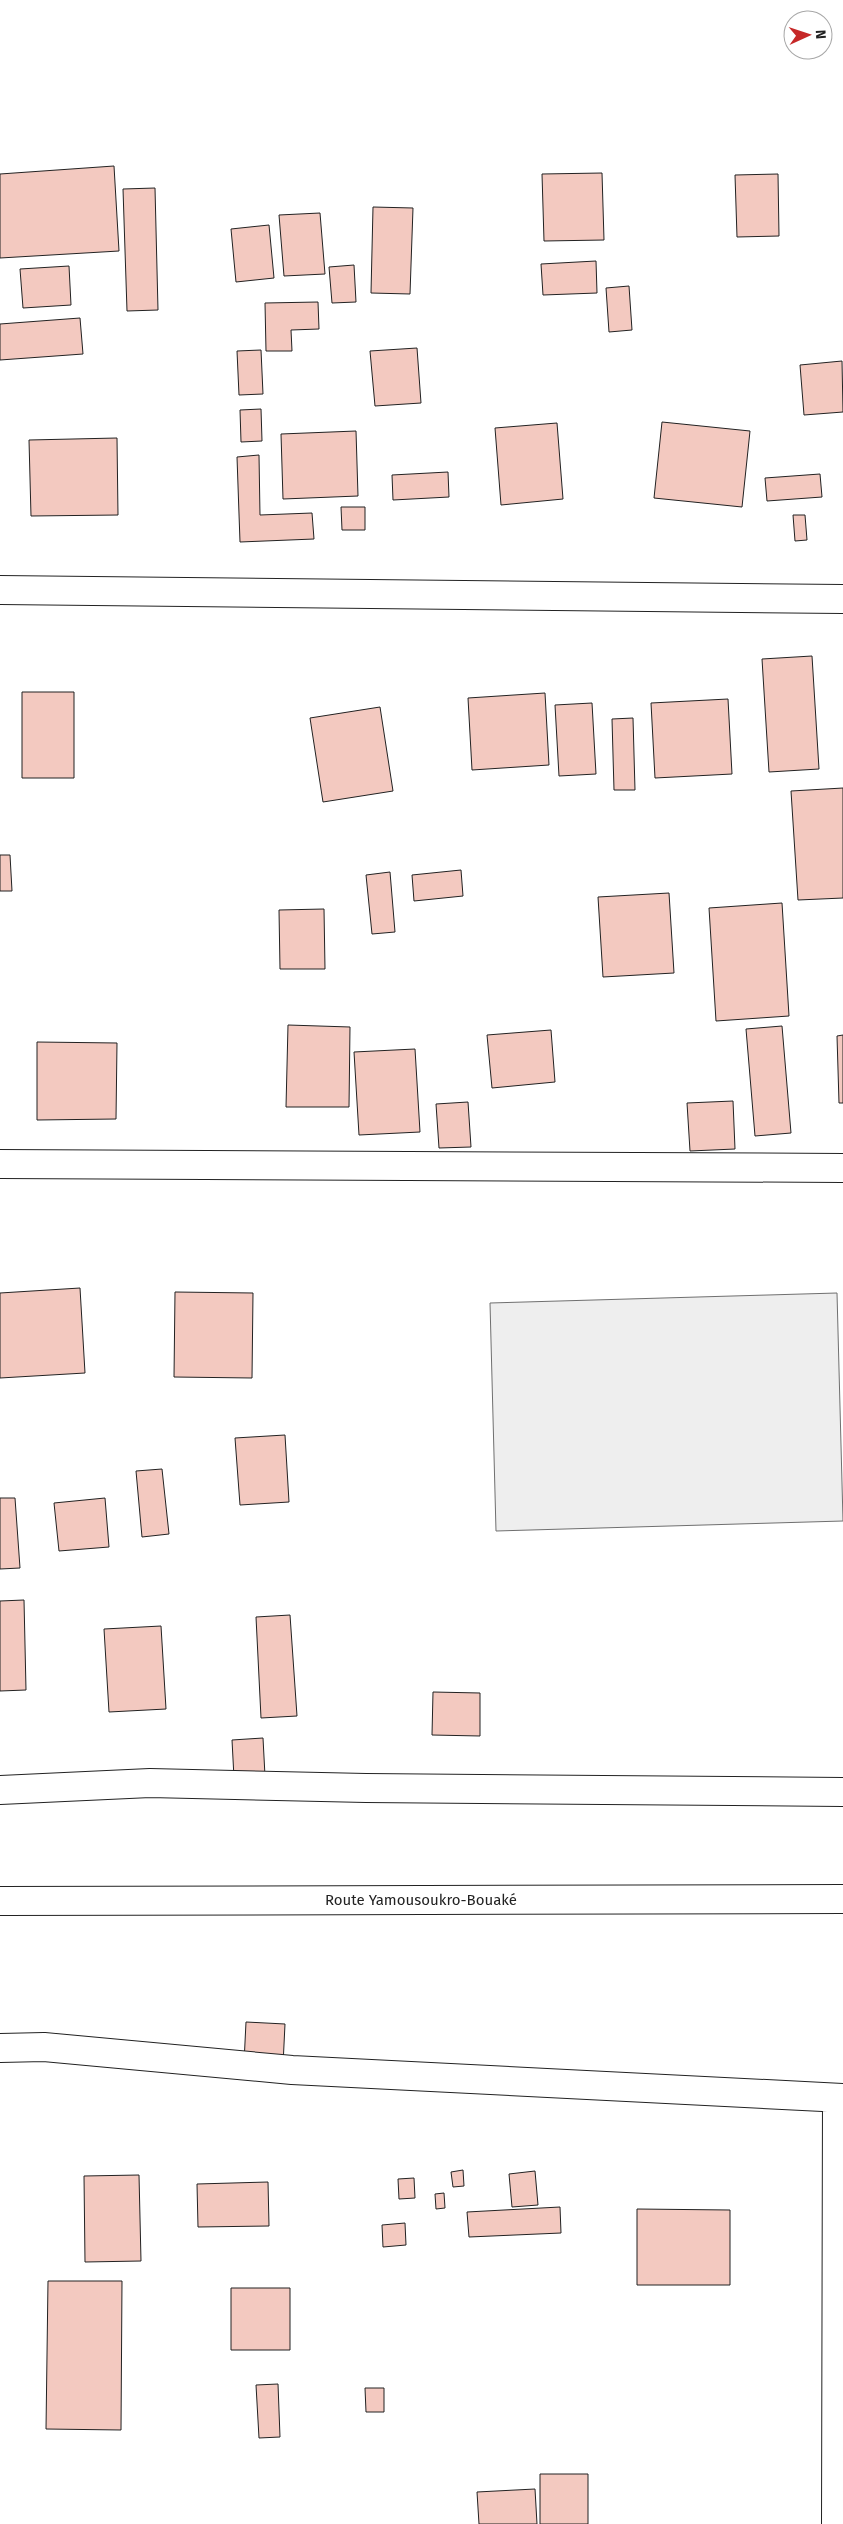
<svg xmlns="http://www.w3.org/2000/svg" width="843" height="2524" viewBox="0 0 843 2524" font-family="'Fira Sans',sans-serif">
<rect width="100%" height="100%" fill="#fff"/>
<!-- green -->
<path fill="#eee" stroke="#6f6f6f" d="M837 1293 843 1521 496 1531 490 1303Z"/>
<!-- building -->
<path fill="#f3c9c0" stroke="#222" d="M114 166 119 251 0 258V174Z
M602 173 604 240 544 241 542 174Z
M778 174 779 236 737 237 735 175Z
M155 188 158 310 127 311 123 189Z
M373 207 413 208 410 294 371 293Z
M320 213 325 274 284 276 279 215Z
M269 225 274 278 236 282 231 229Z
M596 261 597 293 543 295 541 264Z
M354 265 356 302 332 303 329 267Z
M69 266 71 305 23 308 20 269Z
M629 286 632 330 609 332 606 288Z
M318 302 319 329 291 330 292 351H266L265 303Z
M80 318 83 354 0 360V324Z
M417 348 421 403 375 406 370 351Z
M261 350 263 394 239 395 237 351Z
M842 361 843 412 804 415 800 365Z
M261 409 262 441 241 442 240 410Z
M662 422 750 431 742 507 654 498Z
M557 423 563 499 501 505 495 428Z
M356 431 358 496 283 499 281 434Z
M117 438 118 515 31 516 29 440Z
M259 455 260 515 312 513 314 539 240 542 237 457Z
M448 472 449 497 393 500 392 475Z
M820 474 822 497 767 501 765 478Z
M341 507H365V530H342Z
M793 515H805L807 540 795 541Z
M812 656 819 769 769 772 762 659Z
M22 692H74V778H22Z
M545 693 549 765 472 770 468 698Z
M728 699 732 774 655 778 651 703Z
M592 703 596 774 559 776 555 705Z
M380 707 393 791 323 802 310 718Z
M633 718 635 790H614L612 719Z
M843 788V898L798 900 791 791Z
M0 855H10L12 891H0Z
M461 870 463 896 414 901 412 875Z
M390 872 395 932 372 934 366 875Z
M669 893 674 973 603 977 598 897Z
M782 903 789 1016 716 1021 709 908Z
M324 909 325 969H280L279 910Z
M288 1025 350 1027 349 1107H286Z
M782 1026 791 1133 755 1136 746 1029Z
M551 1030 555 1082 492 1088 487 1035Z
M843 1035V1103H839L837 1036Z
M37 1042 117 1043 116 1119 37 1120Z
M415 1049 420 1132 359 1135 354 1052Z
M733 1101 735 1149 690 1151 687 1103Z
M468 1102 471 1147 439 1148 436 1104Z
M80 1288 85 1373 0 1378V1293Z
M175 1292 253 1293 252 1378 174 1377Z
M285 1435 289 1502 240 1505 235 1438Z
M162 1469 169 1534 142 1537 136 1471Z
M0 1498H15L20 1568 0 1569Z
M105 1498 109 1547 59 1551 54 1503Z
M24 1600 26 1690 0 1691V1601Z
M290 1615 297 1716 261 1718 256 1617Z
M161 1626 166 1709 109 1712 104 1629Z
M433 1692 480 1693V1736L432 1735Z
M263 1738 265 1776 234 1778 232 1740Z
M246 2022 285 2024 283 2065 244 2063Z
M463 2170 464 2186 453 2187 451 2172Z
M535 2171 538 2205 512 2207 509 2174Z
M139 2175 141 2261 85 2262 84 2176Z
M414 2178 415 2198 399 2199 398 2179Z
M268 2182 269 2226 198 2227 197 2184Z
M444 2193 445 2208 436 2209 435 2194Z
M560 2207 561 2233 469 2237 467 2212Z
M637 2209 730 2210V2285H637Z
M405 2223 406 2245 383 2247 382 2225Z
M48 2281H122L121 2430 46 2429Z
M231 2288H290V2350H231Z
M278 2384 280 2437 259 2438 256 2385Z
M365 2388H384V2412H366Z
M540 2474H588V2524H540Z
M535 2489 537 2524H479L477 2492Z"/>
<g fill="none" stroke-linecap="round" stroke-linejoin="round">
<defs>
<path id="minor" d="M0 590 843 599
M0 1164 843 1168
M0 1790 150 1783 366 1788 843 1792
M0 2048 44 2047 292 2070 843 2098
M836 2524 837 2098"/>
<path id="primary" d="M0 1901 843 1899"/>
</defs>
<!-- minor casing -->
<use href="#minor" stroke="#222" stroke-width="30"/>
<!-- primary casing -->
<use href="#primary" stroke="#222" stroke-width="30"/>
<!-- minor -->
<use href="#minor" stroke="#fff" stroke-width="28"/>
<!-- primary -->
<use href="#primary" stroke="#fff" stroke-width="28"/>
</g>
<g text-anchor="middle" stroke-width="4" stroke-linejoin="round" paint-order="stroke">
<!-- street labels -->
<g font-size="15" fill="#222" stroke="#fff">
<text x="421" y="1905">Route Yamousoukro-Bouaké</text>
</g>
</g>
<!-- north arrow -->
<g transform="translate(808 35) rotate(87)"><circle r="24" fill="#ffffff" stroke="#a7a7a7"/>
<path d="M0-4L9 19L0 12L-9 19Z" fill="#c62828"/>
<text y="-8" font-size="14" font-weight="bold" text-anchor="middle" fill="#222222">N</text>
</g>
</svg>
